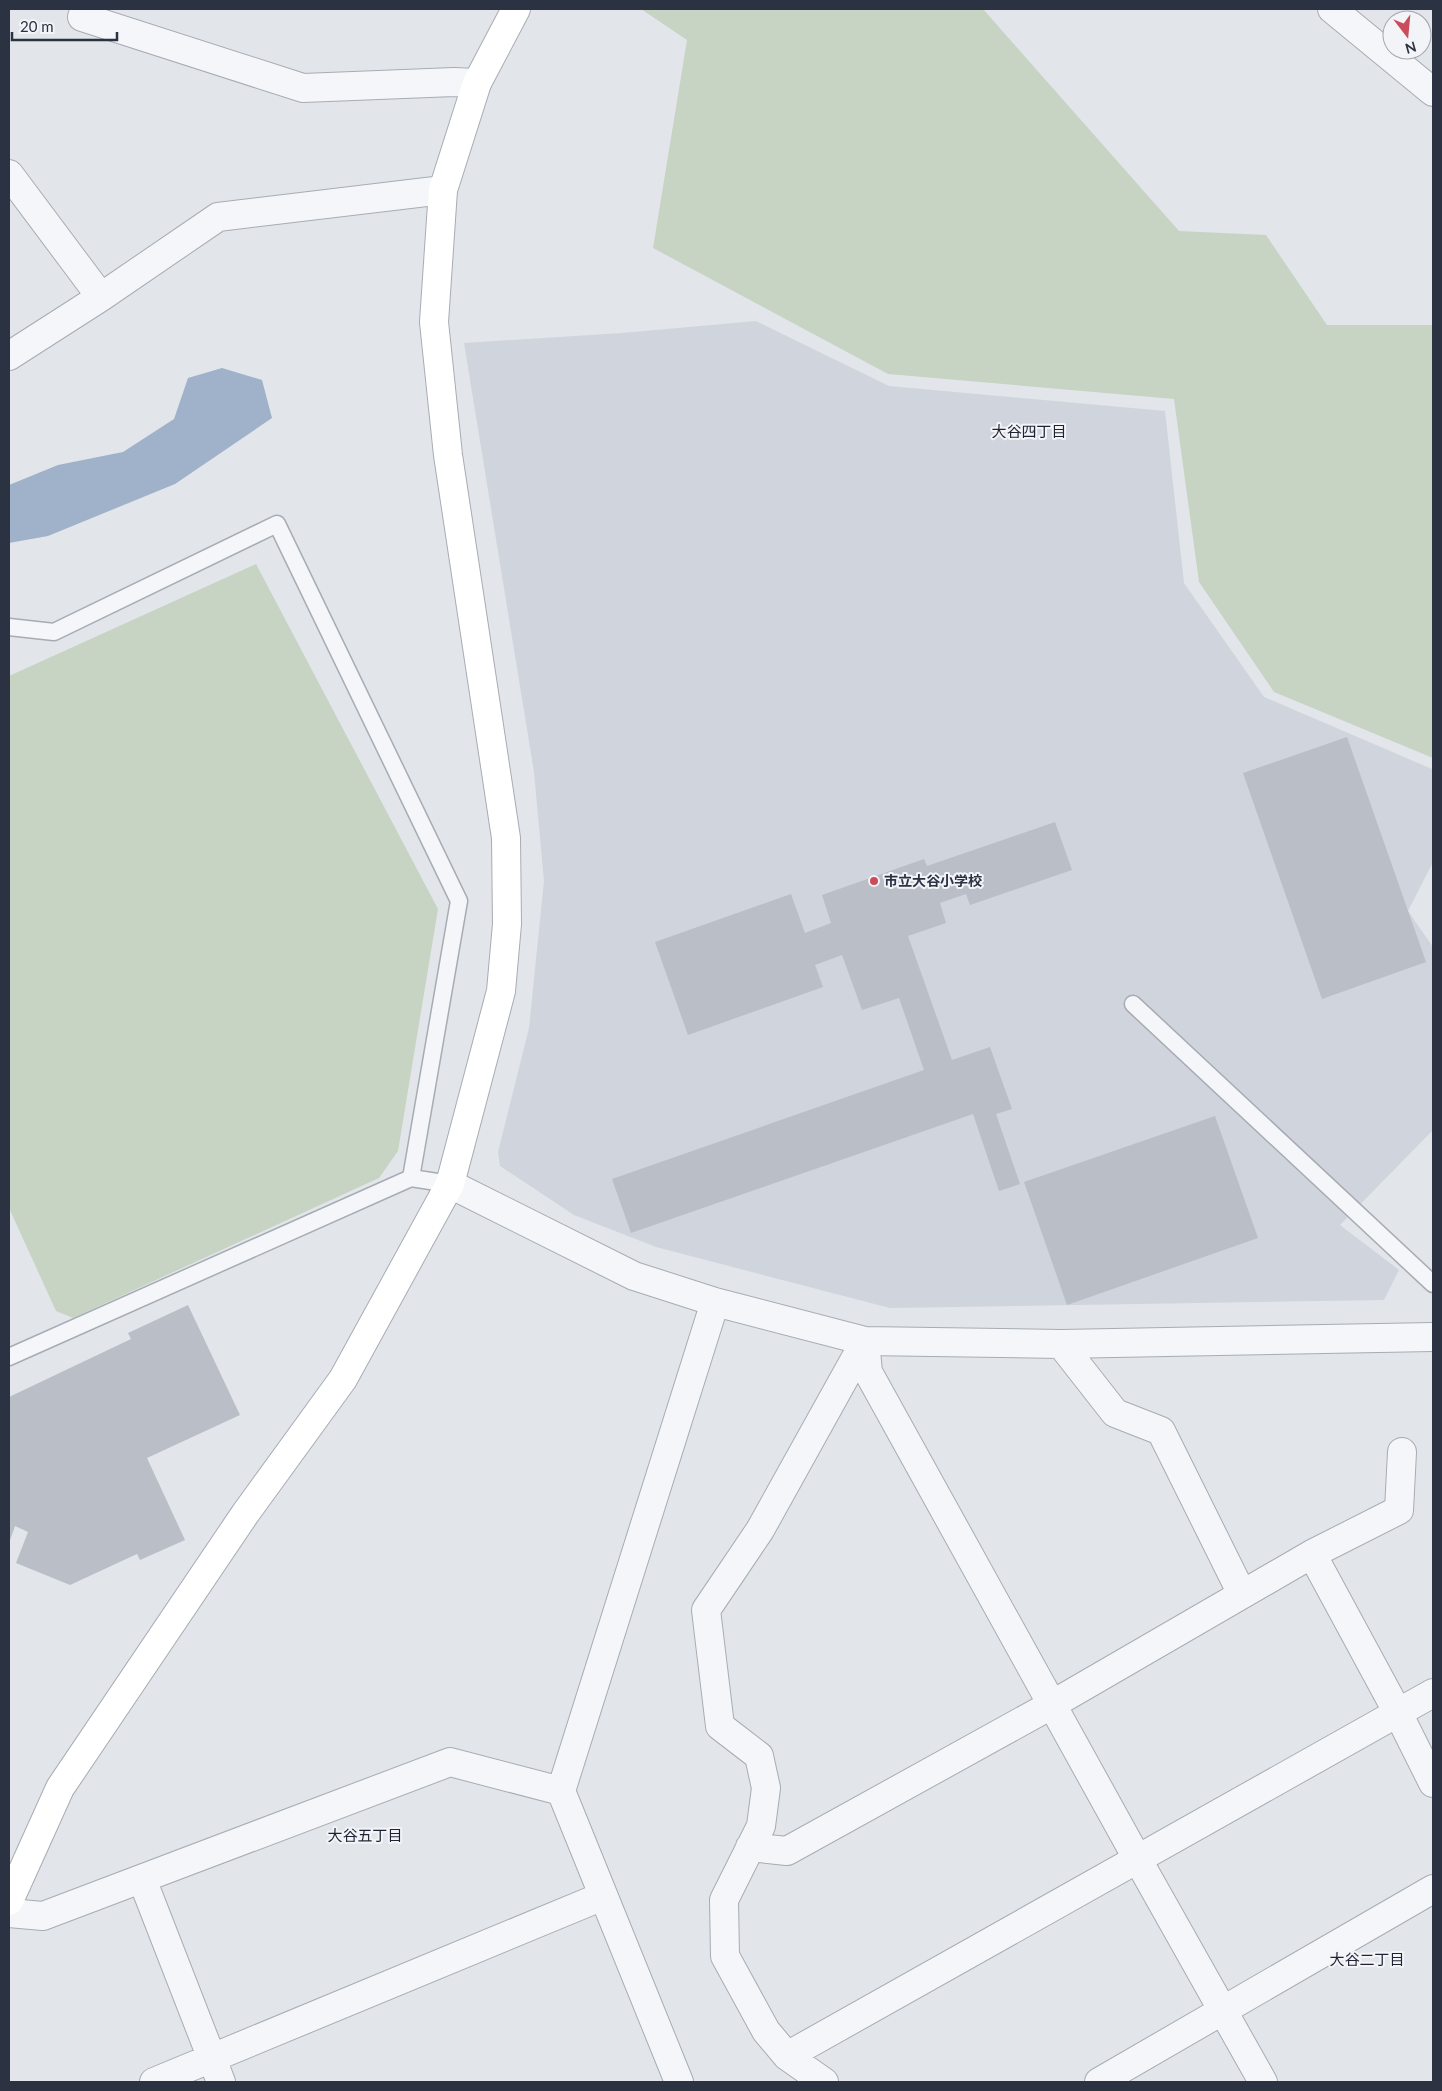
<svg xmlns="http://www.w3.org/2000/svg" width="1442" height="2091" viewBox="0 0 1442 2091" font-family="Lato,'Noto Sans JP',sans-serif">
<rect width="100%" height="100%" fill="#e2e5ea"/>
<!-- built -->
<path fill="#d0d4dc" d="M756 321 889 386 1165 411 1184 583 1264 697 1432 769 1433 862 1408 911 1433 947V1130L1340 1225 1399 1270 1384 1300 890 1308 656 1247 574 1215 500 1166 498 1152 529 1028 544 881 534 772 464 343 622 333Z"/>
<!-- green -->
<path fill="#c7d4c4" d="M641 9H983L1179 231 1266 235 1327 325H1433V758L1274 692 1199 582 1174 399 888 374 653 248 687 40Z
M256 564 438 909 398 1151 379 1178 73 1318 56 1311 9 1208V676Z"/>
<!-- water -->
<path fill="#9fb2c9" d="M222 368 262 380 272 418 175 484 48 536 9 543V485L58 465 123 452 174 419 188 378Z"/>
<!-- building -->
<path fill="#babec7" d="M1347 737 1426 962 1322 999 1243 773Z
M1055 822 1072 870 970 905 966 894 940 903 946 923 908 936 952 1060 990 1047 1012 1109 996 1114 1020 1184 999 1191 973 1114 631 1233 612 1179 924 1070 899 998 862 1010 842 955 815 965 823 987 688 1035 655 942 791 894 805 933 831 923 822 895 924 859 927 866Z
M1215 1116 1258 1238 1067 1305 1024 1182Z
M188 1305 240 1415 147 1458 185 1540 140 1560 137 1554 70 1585 16 1563 28 1532 15 1526 9 1543V1397L131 1339 128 1333Z"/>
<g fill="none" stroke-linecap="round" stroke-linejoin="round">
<defs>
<path id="lane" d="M9 627 54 632 277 524 459 901 411 1178
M1133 1004 1433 1284
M9 1357 411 1178 450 1184"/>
<path id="street" d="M85 9 82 17 303 88 454 82 477 83
M1332 9 1433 92
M9 174 101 297 218 217 443 190
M9 356 101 297
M450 1184 634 1276 715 1302 865 1341 1061 1344 1433 1337
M1061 1344 1115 1413 1161 1431 1242 1594
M1312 1554 1399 1510 1402 1452
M750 1847 787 1851 1053 1704 1312 1554 1398 1713 1433 1783
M142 1879 221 2082
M9 1913 43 1916 450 1762 561 1791
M787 2056 824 2082
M154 2082 603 1896
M679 2082 561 1791 715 1302
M1099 2082 1433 1889
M1263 2082 1138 1860 868 1372 865 1341 760 1530 706 1610 720 1726 759 1756 766 1788 761 1826 724 1900 725 1956 766 2031 787 2056 1433 1693"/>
<path id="secondary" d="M9 1901 60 1788 245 1514 343 1379 450 1184 501 991 507 924 506 838 448 455 434 322 443 190 477 83 516 9"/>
</defs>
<!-- lane casing -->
<use href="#lane" stroke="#a7acb4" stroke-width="19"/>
<!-- street casing -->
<use href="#street" stroke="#a7acb4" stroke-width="30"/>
<!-- secondary casing -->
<use href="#secondary" stroke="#a7acb4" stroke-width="30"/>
<!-- lane -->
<use href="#lane" stroke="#f5f6f9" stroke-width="16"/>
<!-- street -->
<use href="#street" stroke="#f5f6f9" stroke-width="28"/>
<!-- secondary -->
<use href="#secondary" stroke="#fff" stroke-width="28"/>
</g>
<!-- markers -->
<circle fill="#cb4c5b" stroke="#f2f4f8" stroke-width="2" cx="874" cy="881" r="5"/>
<g text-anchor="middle" stroke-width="4" stroke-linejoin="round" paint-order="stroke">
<!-- poi labels -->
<g font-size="14" font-weight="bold" fill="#2b3242" stroke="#f2f4f8" text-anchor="start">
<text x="884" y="886">市立大谷小学校</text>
</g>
<!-- neighbourhood labels -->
<g font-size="15" fill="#1d2333" stroke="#f2f4f8">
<text x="1029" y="437">大谷四丁目</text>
<text x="365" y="1841">大谷五丁目</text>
<text x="1367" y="1965">大谷二丁目</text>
</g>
</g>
<!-- border -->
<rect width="1442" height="2091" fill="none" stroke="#2b3242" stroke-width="20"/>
<!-- north arrow -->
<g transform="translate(1407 35) rotate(164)"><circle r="24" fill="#f2f4f8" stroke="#a2a6af"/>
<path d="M0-4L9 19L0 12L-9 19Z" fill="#cb4c5b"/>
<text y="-8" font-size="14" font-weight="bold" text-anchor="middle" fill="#2b3242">N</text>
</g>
<!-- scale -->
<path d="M12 32v8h105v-8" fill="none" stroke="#2b3242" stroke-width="2.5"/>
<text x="20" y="32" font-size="15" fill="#2b3242" stroke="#f2f4f8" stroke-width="4" paint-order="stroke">20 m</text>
</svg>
